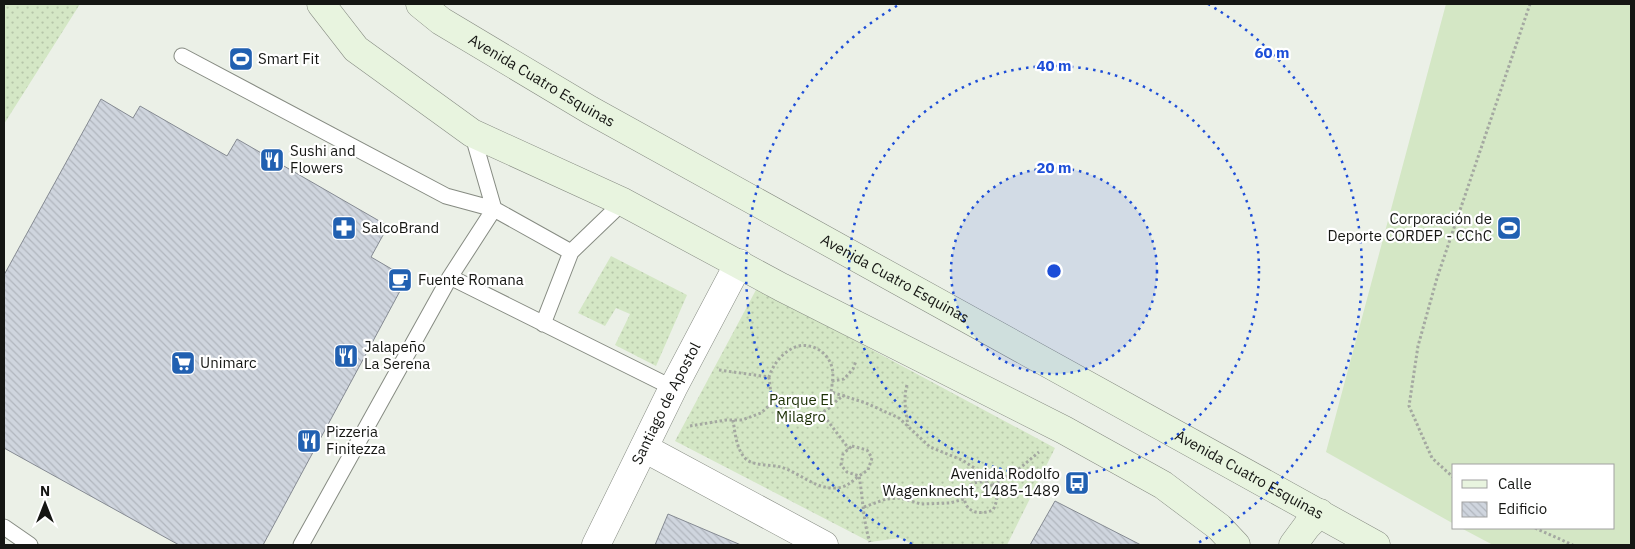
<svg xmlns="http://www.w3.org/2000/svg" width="1635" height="549" viewBox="0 0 1635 549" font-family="'IBM Plex Sans',sans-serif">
<defs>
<pattern id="grass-dots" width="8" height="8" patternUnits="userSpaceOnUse" patternTransform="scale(1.25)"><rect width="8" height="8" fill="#d4e7c5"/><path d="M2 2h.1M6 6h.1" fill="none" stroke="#b5c5a8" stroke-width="1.8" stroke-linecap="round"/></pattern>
<pattern id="building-back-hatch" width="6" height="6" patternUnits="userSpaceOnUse" patternTransform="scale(1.25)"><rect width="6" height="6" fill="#cfd5de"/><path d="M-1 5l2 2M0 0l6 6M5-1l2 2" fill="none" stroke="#b1b6be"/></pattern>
</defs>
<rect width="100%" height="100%" fill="#ebf0e7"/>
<!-- grass -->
<path fill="url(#grass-dots)" d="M4 4H80L4 124Z
M611 256 687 295 656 366 615 345 630 314 616 308 605 326 578 313Z
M757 288 1055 448 1007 545H914L900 538 870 542 675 441Z"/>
<!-- pitch -->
<path fill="#d4e7c5" d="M1446 4H1631V545H1493L1461 528H1614V465H1454V524L1326 452Z"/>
<!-- building -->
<path fill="url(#building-back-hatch)" stroke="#858a92" d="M101 99 133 118 140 106 227 156 237 139 388 226 371 257 407 278 263 545H179L4 448V275Z
M1055 501 1141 545H1030Z
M668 514 741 545H655Z"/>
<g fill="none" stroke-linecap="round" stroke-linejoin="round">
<defs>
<path id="service" d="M182 56 446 196 494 209 450 277
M472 133 494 209 571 252 623 202
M543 324 571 252
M4 527 30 545
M301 545 450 277 673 388"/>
<g id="minor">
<path d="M644 448 824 545"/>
<path id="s1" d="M596 545 673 388 739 263"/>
</g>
<g id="secondary">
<path d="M321 4 356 49 472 133 623 202 781 287 1064 430 1163 485 1219 527 1236 545"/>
<path id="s2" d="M420 4 441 21 590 110 1376 545"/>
<path d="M1293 545 1307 526 1320 513"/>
</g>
</defs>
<!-- service casing -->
<use href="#service" stroke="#868b82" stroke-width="17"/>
<!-- minor casing -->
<use href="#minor" stroke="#868b82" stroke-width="29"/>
<!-- secondary casing -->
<use href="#secondary" stroke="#868b82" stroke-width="29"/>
<!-- path -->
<path stroke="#a4a8a1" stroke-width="3" stroke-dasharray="2.5 2.5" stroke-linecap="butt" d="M719 370 769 377C773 365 781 354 793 348 809 340 829 352 832 368 834 375 832 385 831 392L866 403 899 418 930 447 962 460 976 469 979 483
M769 377 772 403C789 411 813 421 829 408 835 403 837 399 845 395
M832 381 844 379 853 369 856 361
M907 385C903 399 906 412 908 426
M821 412 849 449
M733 420C735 432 736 447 744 457 752 467 770 464 781 467 800 473 815 489 835 488 846 488 851 482 859 476 863 497 863 522 870 542
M690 426 726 420H742L761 413 772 403
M852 446 867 450 872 458 868 470 859 476 847 472 841 465 843 454Z
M1454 478 1432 458 1409 406 1418 346 1437 278 1530 4
M986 482C999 488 999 498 993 510 962 522 957 489 974 483 977 482 982 482 986 482Z
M993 485 1020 468 1039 452
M864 507 886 499 900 498 921 504 950 503 964 499
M1535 528 1573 545"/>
<!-- service -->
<use href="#service" stroke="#fff" stroke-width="15"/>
<!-- minor -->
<use href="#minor" stroke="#fff" stroke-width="28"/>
<!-- secondary -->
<use href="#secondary" stroke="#e8f4df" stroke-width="28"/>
</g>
<!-- distance rings -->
<circle cx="1054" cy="271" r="103" fill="#1d4ed8" fill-opacity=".12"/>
<g fill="none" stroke="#1d4ed8" stroke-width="2.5" stroke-dasharray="2.5 5">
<circle cx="1054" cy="271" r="103"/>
<circle cx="1054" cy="271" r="205"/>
<path d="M912 544A308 308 0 0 1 900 4M1208 4A308 308 0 0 1 1196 544"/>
</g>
<!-- icons -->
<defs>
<symbol id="stadium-square" viewBox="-11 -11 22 22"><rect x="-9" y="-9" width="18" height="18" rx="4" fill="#2160b1" stroke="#fff"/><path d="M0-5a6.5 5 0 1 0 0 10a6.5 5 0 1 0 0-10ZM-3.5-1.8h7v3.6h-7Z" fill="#fff"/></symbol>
<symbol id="restaurant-square" viewBox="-11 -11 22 22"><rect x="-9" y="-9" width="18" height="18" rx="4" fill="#2160b1" stroke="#fff"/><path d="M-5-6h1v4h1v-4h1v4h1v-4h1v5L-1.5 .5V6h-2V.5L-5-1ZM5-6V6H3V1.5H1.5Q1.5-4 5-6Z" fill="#fff"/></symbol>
<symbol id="pharmacy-square" viewBox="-11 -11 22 22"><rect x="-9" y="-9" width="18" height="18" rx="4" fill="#2160b1" stroke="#fff"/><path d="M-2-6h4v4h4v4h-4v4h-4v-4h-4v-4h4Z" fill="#fff"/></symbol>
<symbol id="cafe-square" viewBox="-11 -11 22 22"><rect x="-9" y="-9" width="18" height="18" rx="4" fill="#2160b1" stroke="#fff"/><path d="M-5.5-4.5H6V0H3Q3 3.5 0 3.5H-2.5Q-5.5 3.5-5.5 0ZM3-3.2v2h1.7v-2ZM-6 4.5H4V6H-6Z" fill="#fff"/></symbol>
<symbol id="supermarket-square" viewBox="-11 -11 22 22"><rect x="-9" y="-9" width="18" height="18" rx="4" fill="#2160b1" stroke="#fff"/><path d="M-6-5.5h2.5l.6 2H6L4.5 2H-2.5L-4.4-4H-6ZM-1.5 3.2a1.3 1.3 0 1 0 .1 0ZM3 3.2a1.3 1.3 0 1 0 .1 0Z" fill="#fff"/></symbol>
<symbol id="bus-square" viewBox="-11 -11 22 22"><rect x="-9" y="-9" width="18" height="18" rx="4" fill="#2160b1" stroke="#fff"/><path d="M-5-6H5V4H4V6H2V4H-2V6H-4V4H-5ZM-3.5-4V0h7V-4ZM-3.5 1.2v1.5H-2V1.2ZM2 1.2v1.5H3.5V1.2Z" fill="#fff"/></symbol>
</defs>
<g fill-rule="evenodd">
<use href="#stadium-square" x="227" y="45" width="28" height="28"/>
<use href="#restaurant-square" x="258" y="146" width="28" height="28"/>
<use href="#pharmacy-square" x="330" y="214" width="28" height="28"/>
<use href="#stadium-square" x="1495" y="214" width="28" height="28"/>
<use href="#cafe-square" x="386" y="266" width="28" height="28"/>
<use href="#restaurant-square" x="332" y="342" width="28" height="28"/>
<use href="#supermarket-square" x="169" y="349" width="28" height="28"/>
<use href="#restaurant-square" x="295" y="427" width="28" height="28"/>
<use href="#bus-square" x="1063" y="469" width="28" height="28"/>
</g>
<g text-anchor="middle" stroke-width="4.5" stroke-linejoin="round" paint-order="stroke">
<!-- poi labels -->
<g font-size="15" fill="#151613" stroke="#fff" text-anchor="start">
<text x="258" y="64">Smart Fit</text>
<text x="290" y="156">Sushi and<tspan x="290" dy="17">Flowers</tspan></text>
<text x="1492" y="224" text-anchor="end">Corporación de<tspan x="1492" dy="17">Deporte CORDEP - CChC</tspan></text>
<text x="362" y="233">SalcoBrand</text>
<text x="418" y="285">Fuente Romana</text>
<text x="364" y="352">Jalapeño<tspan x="364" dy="17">La Serena</tspan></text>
<text x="200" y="368">Unimarc</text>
<text x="326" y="437">Pizzeria<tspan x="326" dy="17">Finitezza</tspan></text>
<text x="1060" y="479" text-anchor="end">Avenida Rodolfo<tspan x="1060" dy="17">Wagenknecht, 1485-1489</tspan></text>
</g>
<!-- street labels -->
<g font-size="15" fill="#151613" stroke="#fff">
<text dy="5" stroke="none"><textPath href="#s2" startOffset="144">Avenida Cuatro Esquinas</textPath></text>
<text dy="5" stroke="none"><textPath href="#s2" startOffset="549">Avenida Cuatro Esquinas</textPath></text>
<text dy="5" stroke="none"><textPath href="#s1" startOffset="158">Santiago de Apostol</textPath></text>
<text dy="5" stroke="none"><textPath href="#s2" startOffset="954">Avenida Cuatro Esquinas</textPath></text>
</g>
<!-- park labels -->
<g font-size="15" fill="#1c3005" stroke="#fff">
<text x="801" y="405">Parque El<tspan x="801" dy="17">Milagro</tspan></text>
</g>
</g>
<circle cx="1054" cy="271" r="8" fill="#1d4ed8" stroke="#fff" stroke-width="2.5"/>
<g font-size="15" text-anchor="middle" font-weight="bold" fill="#1d4ed8" stroke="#fff" stroke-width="4.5" stroke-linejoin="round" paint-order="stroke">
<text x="1272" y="58">60 m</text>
<text x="1054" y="71">40 m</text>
<text x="1054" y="173">20 m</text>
</g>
<!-- border -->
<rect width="1635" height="549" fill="none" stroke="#151613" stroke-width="10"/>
<!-- legend -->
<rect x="1452" y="464" width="162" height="65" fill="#ffffff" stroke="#a1a2a1"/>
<rect x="1462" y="480" width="25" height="8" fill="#e8f4df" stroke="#a1a2a1"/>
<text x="1498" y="489" font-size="15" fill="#151613">Calle</text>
<rect x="1462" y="502" width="25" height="15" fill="url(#building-back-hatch)" stroke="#a1a2a1"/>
<text x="1498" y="514" font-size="15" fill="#151613">Edificio</text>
<!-- north arrow -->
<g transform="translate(45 504)" stroke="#ffffff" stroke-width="4" paint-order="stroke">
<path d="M0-4L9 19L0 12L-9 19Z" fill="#151613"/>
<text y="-8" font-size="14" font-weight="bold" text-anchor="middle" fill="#151613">N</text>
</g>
</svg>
